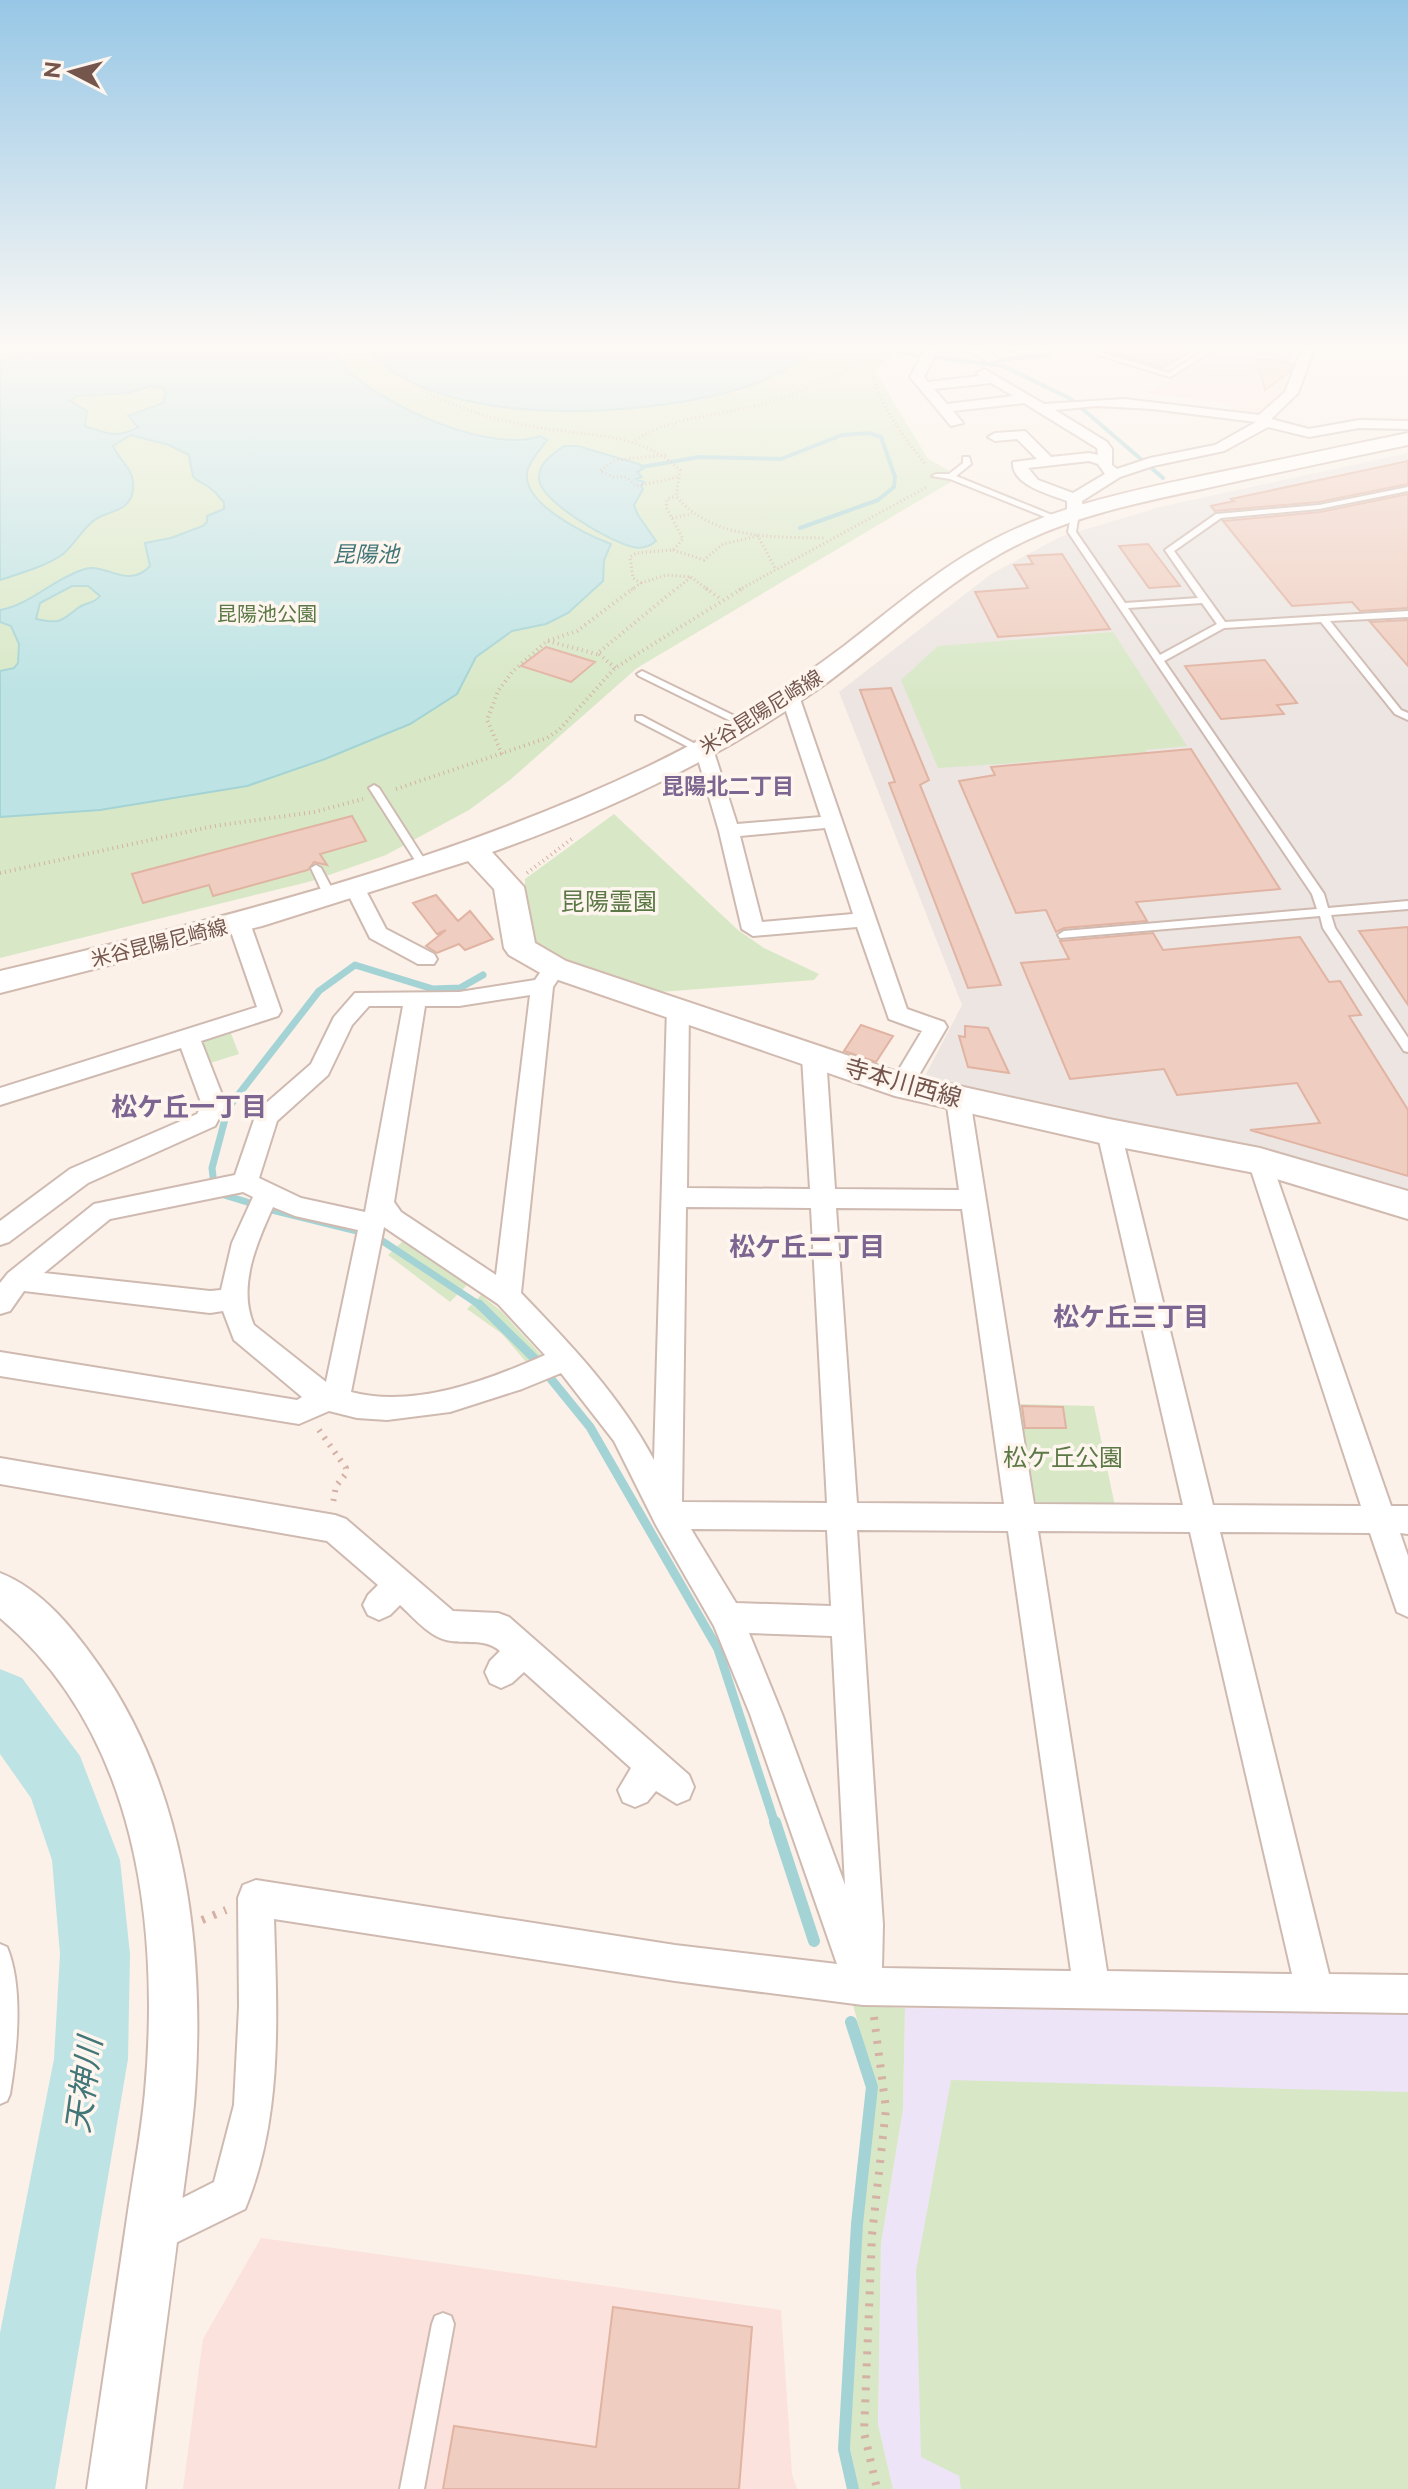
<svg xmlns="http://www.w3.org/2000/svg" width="1408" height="2489" viewBox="0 0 1408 2489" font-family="Raleway,'Noto Sans JP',sans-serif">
<rect width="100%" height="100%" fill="#fbf1e8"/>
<!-- commercial -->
<path fill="#fbe2dc" d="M1186 370 1237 384 1257 372H1285L1284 389 1256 415 1231 412 1234 404 1147 393Z
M261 2238 781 2310 792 2474 797 2489H183L203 2339Z"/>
<!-- industrial -->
<path fill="#ece5e1" d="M1408 453V1194L1285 1155 923 1080 962 1005 839 692 991 574 1060 537 1160 507Z"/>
<!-- education -->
<path fill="#eee4f8" d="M905 2008 1408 2014V2489H893L878 2424 881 2244 903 2109Z"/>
<!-- medical -->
<path fill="#f8dbe2" d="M1223 346H1292L1297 347 1285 371 1257 372 1237 384 1186 369Z"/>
<!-- green -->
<path fill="#d8e8c7" d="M0 346H900L875 371 928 459 948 470 954 480 637 668 510 780 469 810 386 855 312 881 0 958Z
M1113 632 1187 746 1146 750 1147 754 938 768 901 680 938 646Z
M614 814 738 930 764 948 819 974 814 980 660 992 539 950 525 933V879Z
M230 1031 239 1054 204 1065 198 1041Z
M403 1241H404L468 1284 450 1302 388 1255Z
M481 1295 501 1311 543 1357 528 1364 502 1334 467 1309Z
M1012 1404 1094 1406 1115 1506H1028Z
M853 2005 905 2008 903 2109 881 2244 878 2424 893 2489H859L850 2447 860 2230 876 2090Z
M951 2080 1408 2092V2489H961L959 2476 921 2457 916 2271Z"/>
<!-- water -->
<path fill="#bde3e4" stroke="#a4d3d5" stroke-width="2" fill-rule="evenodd" d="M48 346H330C336 354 341 365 348 371 386 406 489 454 540 436L547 440C541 449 529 461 527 472 522 504 587 535 611 544L604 560 603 581 568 613 546 624 512 631 476 657 457 694 410 724 325 759 247 786 100 810 0 817V671L14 668 18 663 19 644 11 626 0 622V610C32 604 54 578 85 569 107 563 128 590 150 566L145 543 171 538 203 526 207 522V516L224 509V502C220 499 218 495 215 492 192 472 195 491 189 455L169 445 131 435 113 446C119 460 133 469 133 483 135 515 105 509 92 522 81 531 74 545 63 554 45 567 20 573 0 580V362ZM150 386 163 388 166 392 163 403 128 416 138 427C119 439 104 433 85 426L87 411 70 401 77 396 129 393ZM72 586H88L100 596C94 604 86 602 78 608 61 622 59 624 36 619L40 603Z
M365 346H823C803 358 782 374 760 382 663 418 435 435 365 346Z
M564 446H578L642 465 643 469 637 472 642 477 636 479 644 482 641 486 643 489 634 505 638 515 656 541C649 547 642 549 633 547 612 543 541 502 539 479 538 463 553 454 564 446Z"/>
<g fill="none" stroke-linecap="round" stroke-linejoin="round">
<!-- stream-far3 -->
<path stroke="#a4d3d5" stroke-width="4" d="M898 353 1003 366 1071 399 1163 478
M994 361 1048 355
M642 467 699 457 781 459 842 435 869 433 881 437 895 477 894 487 878 500 800 528"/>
<!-- stream-far2 -->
<path stroke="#a4d3d5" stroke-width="7" d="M247 1202 224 1195 214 1185 212 1168 228 1108 319 991 355 965 433 989 460 988 483 975
M268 1209 357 1231
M381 1240 481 1306"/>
<!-- stream-far1 -->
<path stroke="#a4d3d5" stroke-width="9" d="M479 1304 537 1361
M551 1379 590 1427 718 1649 775 1824"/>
<!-- stream -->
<path stroke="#a4d3d5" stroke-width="12" d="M775 1822 814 1941
M851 2022 872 2087 857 2224 844 2449 853 2489"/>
<!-- river -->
<path fill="#bde3e4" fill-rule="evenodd" d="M0 1669 22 1678 80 1756 120 1860 130 1954 128 2059 55 2489H0V2333L54 2059 60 1954 52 1860 31 1798 0 1754Z"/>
</g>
<!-- building -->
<path fill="#efcec1" stroke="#e1b3a2" stroke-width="2" d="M1102 346H1199L1163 368 1102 350Z
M1257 360H1272L1293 364 1289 372 1265 390Z
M1408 461V484L1319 502 1215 511 1211 506 1234 501 1231 499Z
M1408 494V608L1360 611 1352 602 1292 606 1223 521 1320 512Z
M1148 544 1180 586 1149 588 1119 546Z
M1062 554 1110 629 998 637 975 592 1028 588 1014 565 1033 564 1028 556Z
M1408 620V666L1370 622Z
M546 647 595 662 571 682 521 666Z
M1265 660 1297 703 1277 705 1284 714 1221 719 1185 666Z
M891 688 929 780 920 785 1001 985 968 988 889 783 895 782 860 690Z
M1191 749 1280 889 1136 902 1147 921 1064 928 1056 932 1046 910 1016 913 959 781 995 775 991 767Z
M352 816 366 841 320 854 327 865 314 862 308 870 213 896 209 885 143 903 132 874Z
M436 895 458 921 470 911 493 939 465 950 459 944 437 953 426 946 446 930 437 934 413 903Z
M1408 927V1005L1359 931Z
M1153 933 1163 950 1300 937 1329 982 1340 981 1361 1015 1349 1016 1408 1110V1176L1250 1130 1320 1123 1297 1083 1177 1095 1164 1069 1070 1079 1021 963 1069 959 1060 941Z
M861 1025 893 1036 876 1062 844 1051Z
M965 1026 988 1028 1009 1073 968 1067 959 1036 965 1037Z
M1022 1406 1063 1407 1066 1428H1025Z
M613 2307 752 2327 739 2489H443L454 2426 596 2447Z"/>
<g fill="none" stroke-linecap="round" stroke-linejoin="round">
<defs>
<path id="service" d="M1001 346 1036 350 1059 346C1041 358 1019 355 1001 346Z
M1069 346H1079L1169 373 1211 346H1219L1170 377Z
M963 457H969L971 464 956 476 1062 519 1055 521 950 479 932 476 936 474H949L963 463Z
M1408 487V491L1319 509 1221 518 1174 551 1225 622 1408 611V617L1330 621 1401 710 1408 713V720L1395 714 1321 622 1224 628 1164 661 1324 894 1328 908 1408 901V909L1331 915 1335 928 1408 1038V1052L1404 1051 1323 928 1320 916 1060 938 1058 935 1064 931 1317 909 1312 894 1068 532 1072 511 1079 513 1076 532 1125 603 1198 598 1165 550 1216 514 1319 505ZM1202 603 1217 624 1160 655 1128 608Z
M642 671 749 723 751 725 743 727 639 676 637 674Z
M636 716H642L707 750 698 752 636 720Z
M374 785 379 788 430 868 429 870 425 871 420 868 369 788Z
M316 865 321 868 337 898 335 900 331 901 325 898 311 868Z
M0 1944 7 1947C24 1988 17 2051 10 2094L7 2101 0 2104Z
M443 2313 451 2316 454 2324 424 2489H400L432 2324 435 2316Z"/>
<path id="minor" d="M927 346H939L924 377 928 382 980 376 977 373 984 369 1044 404 1124 399 1259 415 1285 392 1303 346H1315L1298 393 1271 419 1309 429 1359 420 1408 421V429L1359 428 1309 437 1268 427 1224 451 1153 466 1120 477 1082 501 1083 513 1075 518 1067 513V501C1049 494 1011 485 1013 462L1037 459 1017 439 995 441 988 437 995 433 1025 431 1051 457 1089 453 1098 455 1097 448 1024 403 953 411 963 423 951 426 910 377ZM991 383 1013 396 947 404 934 389ZM1097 406 1152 409 1256 422 1215 445 1150 458 1117 469 1112 465V449L1107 442 1055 410ZM1089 461 1098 464 1105 474 1073 493 1038 480 1028 468Z
M960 346H976L999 359 988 362Z
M790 691 799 696 907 1009 944 1022 947 1027 909 1092 901 1094 893 1092 889 1086 922 1031 889 1019 857 927 753 936 742 929 719 831 695 749 704 743 713 749 737 824 821 817 781 696ZM825 828 853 914 762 922 740 836Z
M356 884 363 885 386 929 434 954 437 959 434 964H418L370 938 346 890Z
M239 916 250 923 281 1011 278 1016 201 1041 226 1105 215 1126 88 1183 9 1242 0 1245V1221L70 1169 197 1114 202 1105 181 1048 0 1105V1088L257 1007 228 923Z
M552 965 560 967 563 972 553 987 521 1293C571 1345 620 1396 654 1460L667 1008 670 1003H686L689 1008 687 1188 810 1189 802 1057 806 1051H822L826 1057 835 1189 959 1190 946 1099 950 1093 958 1091 966 1093 970 1099 1034 1504 1183 1505 1097 1132 1100 1126 1109 1123 1118 1126 1121 1132 1213 1505 1361 1506 1248 1161 1251 1155 1260 1152 1269 1155 1391 1506H1408V1534L1400 1533 1408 1556V1617L1397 1612 1370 1533 1220 1532 1329 1974 1408 1975V2013L863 2005 675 1981 274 1919C277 2015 283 2118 245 2209L151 2255 137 2249 131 2235 137 2221 214 2182 234 2105 239 2007 238 1898 243 1885 256 1880 675 1945 837 1964 750 1714 714 1626 656 1525 614 1441 561 1373 522 1389 450 1412 387 1420 357 1418 329 1411 299 1424 0 1376V1352L297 1400 302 1397 234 1340 223 1311 210 1313 24 1291 10 1311 0 1314V1283L8 1273 94 1204 235 1175 257 1111 311 1064 334 1017 355 993 459 992 535 980 544 967ZM530 995 496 1275 401 1212 394 1202 425 1006H459ZM369 1006H403L365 1212 301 1198 259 1178 277 1121 328 1075 352 1025ZM243 1192 253 1197 232 1243 221 1290 210 1291 44 1273 110 1219ZM273 1207 295 1216 358 1230 326 1382 254 1325C237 1287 257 1242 273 1207ZM686 1207 811 1208 827 1503 682 1502ZM836 1208 962 1209 1004 1504 857 1503ZM384 1227 498 1304 545 1355C489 1380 414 1409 351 1392ZM691 1529 827 1530 831 1606 736 1603ZM857 1530 1008 1531 1071 1971 882 1968 883 1925ZM1038 1531 1190 1532 1292 1974 1107 1971ZM749 1633 832 1636 845 1885 782 1714Z
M0 1458 335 1515 346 1519 453 1611 498 1613 509 1617 689 1775 694 1787 689 1799 677 1804 656 1791 647 1802 635 1807 623 1802 618 1790 631 1768 524 1672 512 1683 501 1688 490 1683 485 1672 490 1661 500 1651C484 1637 465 1645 446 1640 429 1636 413 1617 400 1605L390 1615 379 1620 368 1615 363 1605 368 1595 378 1585 327 1541 0 1484Z"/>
<path id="tertiary" d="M0 1573C42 1589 75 1631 100 1667 185 1789 205 1947 195 2092 192 2134 185 2176 180 2218 169 2308 156 2399 145 2489H87C100 2399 114 2309 127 2218 133 2176 141 2135 145 2092 160 1923 137 1733 0 1618Z"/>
<path id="secondary" d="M1408 433V445C1341 459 1274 473 1207 488 1146 501 1084 513 1027 540 950 576 889 638 821 687 721 758 608 811 492 852L524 887 535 943 566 961 900 1073 1109 1119 1260 1148 1408 1191V1219L1260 1174 1109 1145 895 1096 544 975 509 955 504 948 494 889 468 861 262 926 0 993V971C221 919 443 864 649 766 718 733 783 692 844 646 891 610 935 571 987 543 1055 506 1131 491 1206 475 1273 461 1340 447 1408 433Z"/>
</defs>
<!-- service casing -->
<use href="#service" stroke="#cfbab1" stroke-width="4"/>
<!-- minor casing -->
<use href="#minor" stroke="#cfbab1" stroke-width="4"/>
<!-- tertiary casing -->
<use href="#tertiary" stroke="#cfbab1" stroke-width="4"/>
<!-- secondary casing -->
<use href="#secondary" stroke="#d1baaf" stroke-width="4"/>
<!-- path-far3 -->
<path stroke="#d4b1a4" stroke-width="3" stroke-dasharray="1 3" stroke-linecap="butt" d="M367 346C415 399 485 420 554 430 601 436 644 436 680 470L676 496C712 540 774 537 826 538
M888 346 872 368C874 399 907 441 926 465
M636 441C661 418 731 414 766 403 806 391 843 372 880 353
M666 455 615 460 600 471 613 477H626L636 486 679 477
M672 518 692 514
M673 550 704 560 723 544 758 536 775 568
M691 577 708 590
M641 583 666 575 691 577 675 590
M631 590 641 583 633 578 630 557 636 553 673 550 683 539 666 507 667 499 676 496
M739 590 927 487"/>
<!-- path-far2 -->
<path stroke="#d4b1a4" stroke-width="4" stroke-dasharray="1 4" stroke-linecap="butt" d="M706 588 722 600
M548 641 600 655
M615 668 598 653 677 588
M502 754 487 720 498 691 512 672 547 641 577 631 634 588
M396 789 547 738 559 730 615 668 743 588
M0 873 214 826 314 812 363 799
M527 873 573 838"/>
<!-- path-far1 -->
<path stroke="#d4b1a4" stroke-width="6" stroke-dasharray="2 7" stroke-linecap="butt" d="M319 1430 346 1468 345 1475 336 1486 333 1503"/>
<!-- path -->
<path stroke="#d4b1a4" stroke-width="8" stroke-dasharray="3 9" stroke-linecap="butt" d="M202 1920 226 1910
M874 2017 886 2109 872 2235 864 2432 877 2489"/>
<!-- service -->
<use href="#service" fill="#fff" fill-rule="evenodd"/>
<!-- minor -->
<use href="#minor" fill="#fff" fill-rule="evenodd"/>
<!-- tertiary -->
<use href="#tertiary" fill="#fff" fill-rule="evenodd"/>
<!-- secondary -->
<use href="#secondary" fill="#fff" fill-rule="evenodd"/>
</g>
<!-- sky -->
<linearGradient id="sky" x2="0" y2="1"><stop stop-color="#97c7e6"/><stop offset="0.5" stop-color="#fdf9f5"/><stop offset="1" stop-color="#fdf9f5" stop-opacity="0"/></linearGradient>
<rect width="1408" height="694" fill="url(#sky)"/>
<g text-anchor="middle" stroke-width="7" stroke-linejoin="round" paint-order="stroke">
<!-- far-park labels -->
<g font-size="20" fill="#5b7846" stroke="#fef6ee">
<text x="267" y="621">昆陽池公園</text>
</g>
<!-- far-street labels -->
<g font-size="20" fill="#74564d" stroke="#fef6ee">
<text transform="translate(761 712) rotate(-32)" y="7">米谷昆陽尼崎線</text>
<text transform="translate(159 943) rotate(-14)" y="7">米谷昆陽尼崎線</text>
</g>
<!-- far-water labels -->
<g font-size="22" font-style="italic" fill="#427678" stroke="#fef6ee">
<text x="366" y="562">昆陽池</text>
</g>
<!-- far-neighbourhood labels -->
<g font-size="22" font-weight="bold" fill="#7c6590" stroke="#fef6ee">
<text x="728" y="794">昆陽北二丁目</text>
</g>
<!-- park labels -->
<g font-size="24" fill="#5b7846" stroke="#fef6ee">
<text x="609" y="910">昆陽霊園</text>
<text x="1063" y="1466">松ケ丘公園</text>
</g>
<!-- street labels -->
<g font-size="24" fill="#74564d" stroke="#fef6ee">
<text transform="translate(903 1083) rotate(16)" y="8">寺本川西線</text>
</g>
<!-- neighbourhood labels -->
<g font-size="26" font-weight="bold" fill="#7c6590" stroke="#fef6ee">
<text x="189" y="1116">松ケ丘一丁目</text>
<text x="807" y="1256">松ケ丘二丁目</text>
<text x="1131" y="1326">松ケ丘三丁目</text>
</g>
<!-- near-water labels -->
<g font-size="32" font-style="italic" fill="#427678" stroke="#fef6ee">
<text transform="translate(84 2085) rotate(-82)" y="11">天神川</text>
</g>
</g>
<!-- north arrow -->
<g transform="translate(72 72) rotate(276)" stroke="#fef6ee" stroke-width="6" paint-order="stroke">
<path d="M0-6L14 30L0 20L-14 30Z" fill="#74564d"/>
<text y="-12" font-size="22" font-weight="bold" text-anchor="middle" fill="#74564d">N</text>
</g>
</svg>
